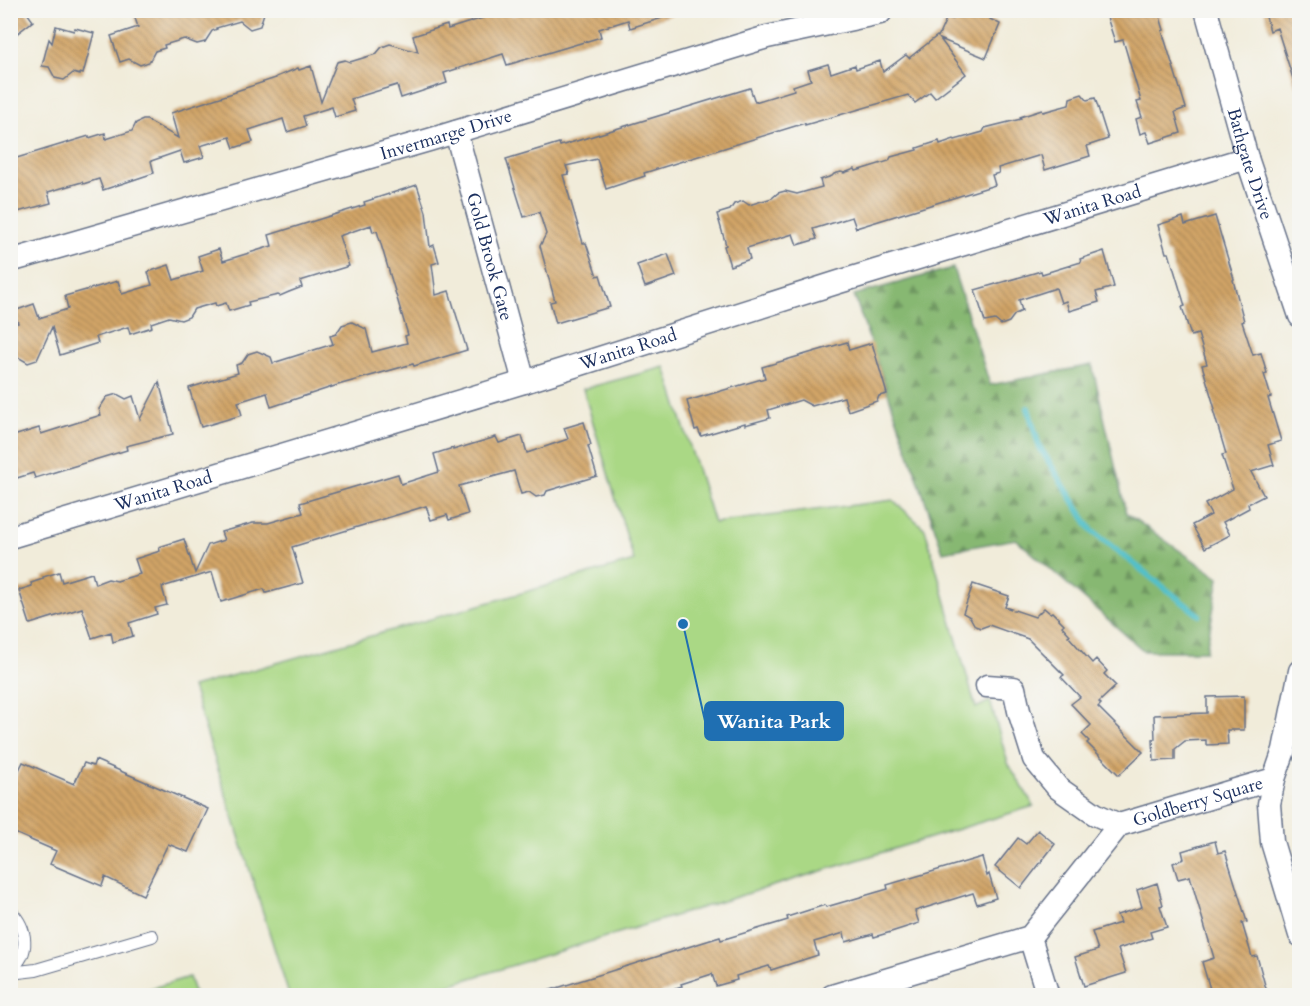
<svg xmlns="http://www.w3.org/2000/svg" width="1310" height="1006" viewBox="0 0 1310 1006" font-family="Cardo,serif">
<defs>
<pattern id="forest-firs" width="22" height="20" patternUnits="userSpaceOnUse" patternTransform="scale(1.5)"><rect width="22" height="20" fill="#87b872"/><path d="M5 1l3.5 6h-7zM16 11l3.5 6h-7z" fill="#6e9661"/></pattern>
<pattern id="building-back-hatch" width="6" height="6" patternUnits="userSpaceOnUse" patternTransform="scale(1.5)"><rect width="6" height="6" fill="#d1a466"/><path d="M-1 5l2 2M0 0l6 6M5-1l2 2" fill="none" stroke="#a98657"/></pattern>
</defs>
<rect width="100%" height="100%" fill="#f6f6f2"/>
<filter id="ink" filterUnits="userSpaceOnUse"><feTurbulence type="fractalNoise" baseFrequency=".0167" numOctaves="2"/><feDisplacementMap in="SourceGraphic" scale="12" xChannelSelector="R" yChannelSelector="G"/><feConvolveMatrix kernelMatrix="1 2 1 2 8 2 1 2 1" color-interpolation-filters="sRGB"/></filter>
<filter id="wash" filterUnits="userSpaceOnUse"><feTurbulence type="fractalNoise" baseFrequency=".008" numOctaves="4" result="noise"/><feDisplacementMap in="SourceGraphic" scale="24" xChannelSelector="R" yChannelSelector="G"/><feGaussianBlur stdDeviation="1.35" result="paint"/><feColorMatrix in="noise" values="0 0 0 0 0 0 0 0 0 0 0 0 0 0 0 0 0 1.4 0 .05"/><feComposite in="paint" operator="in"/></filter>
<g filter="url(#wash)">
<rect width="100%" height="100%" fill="#f1ecda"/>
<!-- green -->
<path fill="#aad885" stroke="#628472" stroke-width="1.5" d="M665 367 714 523 893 500 925 529 976 708 990 701 1008 763 1034 806 416 995H289L192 687 634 561 583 389Z
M189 977 195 995H129Z"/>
<!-- forest -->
<path fill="url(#forest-firs)" stroke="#517468" stroke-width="1.5" d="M953 268 990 385 1092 365 1126 513 1219 578 1206 651H1144L1016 539 943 552 854 295Z"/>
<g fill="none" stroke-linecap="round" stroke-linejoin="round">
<!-- stream -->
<path stroke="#52c0c9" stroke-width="6" d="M1028 408 1039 446 1092 531 1199 615"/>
</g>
<g id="blocks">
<!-- building -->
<path fill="url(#building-back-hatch)" d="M10 10H25L33 21 10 39Z
M147 10H265L260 26 250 29 240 21 216 28 217 29 212 31 205 42 197 44 184 39 164 45 165 48 155 51 149 62 140 65 129 59 120 62 111 36 138 27 134 15Z
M508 10H509L511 16 529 10H674L675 14 630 28 628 20 599 29 601 37 507 65 503 54 444 73 447 83 401 98 397 85 351 99 355 111 335 117 332 107 303 116 306 126 287 132 283 119 249 130 253 142 234 148 230 137 200 146 204 157 184 163 180 151 151 161 154 173 103 190 99 179 83 184 82 182 48 192 51 203 10 214V160L89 136V138L105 133 106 139 132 131 136 123 143 120H147L178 138 171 113 236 92V91L276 78V77L298 68 299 70 311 66 321 102 337 62 345 60 350 62 376 54 382 47 390 44 418 52 413 36 447 25 448 29Z
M957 10H993L990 19 1000 24 986 58 940 39 966 74 935 98 930 92 915 103 908 95 805 125V123L644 173 645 176 606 189 597 159 566 166 569 174 563 175 583 243H586L597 276 600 275 610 307 556 323 550 302 555 301 540 246 546 234 539 212 524 217 506 159 559 143 560 146 750 88 755 102 794 90 793 86 811 80 808 70 828 64 831 73 855 65 856 69 880 61 883 72 906 55 909 58 937 36 938 37 947 17 953 19Z
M1117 10H1158L1164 30 1162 31 1186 108 1175 112 1181 133 1150 143 1146 132 1140 134 1136 119 1142 117 1137 102 1141 101 1123 40 1115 42 1106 14Z
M1264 10H1299V87L1296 88 1277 28 1270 31Z
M56 26 74 31 75 28 94 33 83 74 80 73V75L73 73 64 80 55 78 49 67 42 66 49 39 52 43Z
M1082 94 1087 100 1095 98 1108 139 1087 146 1090 156 1045 170 1041 155 998 168 999 173 992 175 995 185 856 228 852 217 813 229 817 239 797 245 793 234 747 248 750 259 730 266 724 246 726 245 717 214 730 210 734 204 743 201 749 205 772 198 778 193 785 191 797 194 822 187 820 180 832 176 834 174 841 172 844 173 855 169 856 171 889 161 891 157 917 150V148L939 141 940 144 954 139 955 140 983 132 985 128 1021 119 1020 117 1042 110 1043 112 1069 105 1070 98Z
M417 185 426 212 430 247 434 245 439 262 432 264 436 295 449 291 467 350 414 366 413 364 338 385 271 407 267 393 238 402 242 415 201 427 189 388 238 373 236 365 242 363 248 354 257 351 271 357 273 363 333 344 330 336 336 334 342 325 352 322 366 329 372 352 407 343 405 336 408 335 394 288 377 231 373 232 371 225 339 236 349 266 300 281 302 287 289 292 280 296 278 295 248 302 249 305 229 311 226 303 216 306 215 303 194 309 189 317 181 320 169 317 151 323 152 327 130 334 128 327 96 337 98 343 60 355 52 327 37 360 28 363 18 357 10 359V325L18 323 14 311 34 304 39 318 68 309 65 296 118 281 122 294 152 285 148 272 169 265 174 280 203 271 198 256 219 249 223 261 272 246 269 235 365 205 364 202Z
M1215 216 1234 279 1233 280 1244 321 1242 322 1253 355 1261 353 1267 373 1264 374 1271 397 1268 398 1281 441 1268 445 1274 465 1251 472 1264 496 1248 504 1249 508 1223 522 1230 535 1205 548 1192 525 1211 515 1205 504 1233 489 1222 455 1226 454 1213 410 1215 409 1202 365 1207 364 1198 334 1191 336 1182 307 1185 306 1169 253H1166L1158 225 1183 217 1185 225Z
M1104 251 1114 287 1096 292 1099 302 1069 311 1066 301 1061 303 1056 288 1019 300 1022 311 1015 314 1009 322 1001 325 995 320 985 322 975 290 1041 271 1042 274 1081 262 1080 259Z
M668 254 676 276 645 287 637 265Z
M847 342 849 350 872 343 887 394 879 396 877 401 848 411 844 397 812 406 801 400 768 410 770 418 745 425V423L701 436 698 429 695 430 687 401 765 378 762 367Z
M159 382 173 434 126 446 127 450 35 478 33 473 17 478 10 459V437L39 428 41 434 101 415 99 409 107 397 117 394 126 399 133 396 140 419Z
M584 422 591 445 588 446 597 476 547 491 545 495 536 497 529 492 521 494 514 471 459 486 468 514 449 520 447 515 431 520 426 506 292 547 303 583 266 593 264 589 221 602 212 572 162 587 167 605 155 608 157 614 129 623 133 636 113 642 111 632 92 638 82 608 30 624 19 590 32 586 31 583 43 579V577L59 572 62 582 92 573 95 584 108 579 117 581 140 574 135 559 160 551 159 547 184 539 195 573 208 545 224 540 221 532 253 523H268L303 513 300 503 398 474 401 484 439 472 434 454 453 448V450L496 437 499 443 522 436 527 453 568 439 564 428Z
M973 584 1009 596 1005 607 1035 617 1044 608 1050 613 1052 612 1064 624 1062 626 1070 635 1068 636 1092 663 1096 659 1107 671 1104 674 1116 686 1099 702 1101 704 1098 707 1143 752 1119 775 1087 743 1089 741 1082 734 1091 725 1071 704 1080 697 1061 677 1064 675 1028 639 989 625 981 628 975 626 970 617 963 613Z
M1244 696V730H1227L1228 744 1206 745V740L1185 741 1175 749V760L1154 761 1153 739H1155L1154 715 1207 713V697Z
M95 760 208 809 188 852 168 844 143 895 105 877 102 886 50 864 56 851 10 831V788L23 762 74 784 84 763 93 766Z
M1038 830 1055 844 1021 888 995 867 1018 838 1026 844Z
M1215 841 1218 853 1225 851 1247 922 1242 923 1252 957 1257 956 1268 996H1212L1202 962 1214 958 1196 897 1190 876 1178 879 1173 863 1184 859 1182 851Z
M982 857 987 876 989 874 996 898 977 904 973 893 915 911 919 923 891 932 874 937 873 934 846 942 844 933 814 942 818 955 771 970 769 966 736 976 737 980 716 986 712 974 681 984 682 986 661 993 662 996H544V992L720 937 721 940 788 920 787 917 825 905 826 907 888 889 887 885Z
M1157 883 1163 905 1160 906 1167 927 1150 932 1152 938 1118 949 1126 973 1084 986 1075 957 1098 950 1092 932 1120 923 1117 915 1142 907 1137 890Z"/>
</g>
</g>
<g filter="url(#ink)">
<use href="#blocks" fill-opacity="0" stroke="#667189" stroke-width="1.5"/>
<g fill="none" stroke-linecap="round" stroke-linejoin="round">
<defs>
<path id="lane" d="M10 911C27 928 31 954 10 969
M10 973 36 970 152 936"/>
<g id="street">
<path id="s1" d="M1206 10 1247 158 1300 316"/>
<path id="s2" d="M456 132 524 382"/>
<path id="s3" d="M10 261 429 140 767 37 880 13 882 10"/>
<path id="s4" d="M10 537 524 382 839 282 1247 158"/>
<path d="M1300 671 1284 750 1274 779 1269 804 1272 842 1300 935"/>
<path d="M987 686 1014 688 1019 711 1034 759 1058 788 1095 814 1119 825"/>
<path d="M1030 937 1048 996"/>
<path id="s5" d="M832 996 1030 937 1119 825 1239 789 1274 779"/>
</g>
</defs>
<!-- lane casing -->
<use href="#lane" stroke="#667189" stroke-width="14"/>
<!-- street casing -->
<use href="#street" stroke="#667189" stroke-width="25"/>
<!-- lane -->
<use href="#lane" stroke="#fff" stroke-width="12"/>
<!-- street -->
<use href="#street" stroke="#fff" stroke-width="22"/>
</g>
</g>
<g text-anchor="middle" stroke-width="6" stroke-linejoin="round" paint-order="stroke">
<!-- street labels -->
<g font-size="18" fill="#1b2f5e" stroke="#f6f6f2">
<text dy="6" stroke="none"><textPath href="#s3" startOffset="454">Invermarge Drive</textPath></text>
<text dy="6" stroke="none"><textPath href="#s1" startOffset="160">Bathgate Drive</textPath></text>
<text dy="6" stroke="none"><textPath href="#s4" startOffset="1132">Wanita Road</textPath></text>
<text dy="6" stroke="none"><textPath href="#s2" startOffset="129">Gold Brook Gate</textPath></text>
<text dy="6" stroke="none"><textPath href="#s4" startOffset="646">Wanita Road</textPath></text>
<text dy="6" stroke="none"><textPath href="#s4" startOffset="160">Wanita Road</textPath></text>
<text dy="6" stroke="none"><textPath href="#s5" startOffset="432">Goldberry Square</textPath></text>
</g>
</g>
<!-- callouts -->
<path fill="none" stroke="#1f6fb2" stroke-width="2" d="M683 624L705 721"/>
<circle fill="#1f6fb2" stroke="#f6f6f2" stroke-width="2" cx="683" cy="624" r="6"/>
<rect fill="#1f6fb2" stroke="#1f6fb2" stroke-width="2" x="705" y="702" width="138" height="38" rx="6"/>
<g font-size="20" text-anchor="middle" font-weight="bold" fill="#fff">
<text x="774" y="728">Wanita Park</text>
</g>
<!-- margin -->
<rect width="1310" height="1006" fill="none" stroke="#f6f6f2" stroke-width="36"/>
</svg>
